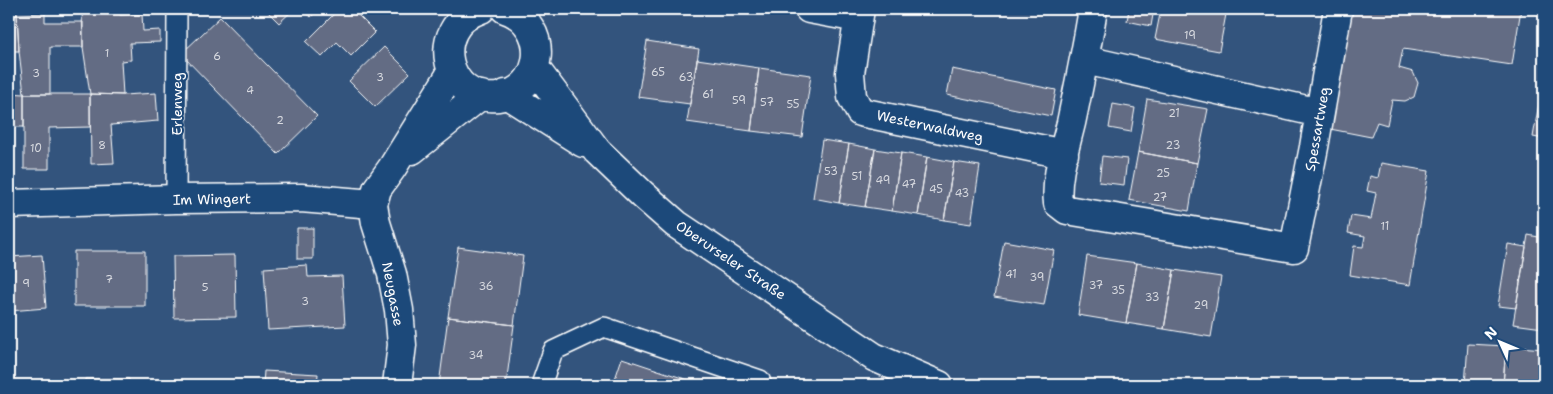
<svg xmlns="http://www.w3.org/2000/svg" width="1553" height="394" viewBox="0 0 1553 394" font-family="'Shantell Sans',sans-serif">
<rect width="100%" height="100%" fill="#33547d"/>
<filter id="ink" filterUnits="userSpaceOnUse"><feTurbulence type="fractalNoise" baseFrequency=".02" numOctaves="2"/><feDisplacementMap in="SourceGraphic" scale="10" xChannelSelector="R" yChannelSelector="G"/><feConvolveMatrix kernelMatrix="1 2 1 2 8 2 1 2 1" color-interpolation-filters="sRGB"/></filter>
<g filter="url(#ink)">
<!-- building -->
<path fill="#636c84" stroke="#fff" d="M82 9H120V15L142 14 143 31 160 30V42L130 43 131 60 121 61 123 95 90 94 83 47Z
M265 9H294L279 23Z
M302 9H319L311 17Z
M339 9H352L375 32 351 56 337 42 322 57 306 42Z
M1129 9H1154L1151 26 1127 21Z
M1161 9H1227L1219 51 1155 39Z
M1345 9H1521L1512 65 1403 49 1399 68 1413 72 1418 83 1414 97 1405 101 1392 100 1387 125 1377 122 1371 137 1325 128Z
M45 13V22H83V47H50V94H24L19 51 17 14Z
M9 14H17L19 51H9Z
M220 17 317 116 278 154 181 54Z
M647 41 699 49 690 104 638 97Z
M384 47 410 73 375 107 349 81Z
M697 59 759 68 751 131 687 122Z
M759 68 811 75 802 137 751 131Z
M952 69 1056 90 1051 116 947 95Z
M1544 75V139L1533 137Z
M9 93 24 94V127H9Z
M156 93 158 121 111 125 114 163 91 164 90 94 123 95Z
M24 94H90V127L49 128V169H24Z
M1147 99 1208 109 1197 163 1138 152Z
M1113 104 1135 108 1131 132 1109 128Z
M822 140 849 144 839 203 813 198Z
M849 144 875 149 865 207 839 203Z
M875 149 901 153 892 211 865 207Z
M1138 152 1197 163 1189 211 1129 200Z
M901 153 927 157 918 215 892 211Z
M1102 156 1127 159 1124 185 1099 182Z
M927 157 954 162 944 220 918 215Z
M954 162 980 166 971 224 944 220Z
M1381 163 1429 171 1410 285 1350 275 1354 246 1363 247 1365 236 1348 233 1351 216 1371 219 1376 193 1367 191 1370 176 1378 178Z
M297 228H313V259H297Z
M1528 235 1544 238V320L1543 328 1513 324Z
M1004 241 1054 250 1044 305 994 297Z
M1508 244 1526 247 1516 308 1498 306Z
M458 247 523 256 514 325 448 317Z
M74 251H145V306H74Z
M42 255 46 308 9 311V257Z
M235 255 236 317 174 318 173 256Z
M1087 256 1137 263 1126 323 1078 315Z
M1137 263 1174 270 1164 329 1126 323Z
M307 265 308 277 342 276 345 326 268 330 264 268Z
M1174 270 1221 277 1211 337 1164 329Z
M448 317 514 325 506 385H439Z
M1468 344 1506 346 1503 385H1465Z
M1506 346 1544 349V385H1503Z
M622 358 688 380 687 385H613Z
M264 371 318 374 317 385H263Z
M85 379H129V385H85Z
M688 380 704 385H687Z"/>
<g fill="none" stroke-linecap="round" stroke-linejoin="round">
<defs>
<path id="lane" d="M176 199 177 9
M541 385 553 351 604 327 760 380 762 385"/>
<path id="street" d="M481 9C427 27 445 103 498 97 546 91 551 24 505 9
M809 9 858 18
M860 9 850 73 852 97 860 112 1064 154
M1093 9C1087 47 1079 85 1071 123 1065 148 1055 178 1058 203L1067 210 1294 248 1314 147 1338 9
M1085 60 1320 113
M535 68 597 151 643 195 676 224 874 357 939 385
M506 94 583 143
M412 150 481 95
M9 204 176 199 301 198 373 204
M397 385 402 345 399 310 392 274 376 223 373 204 377 189 392 168 452 72"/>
</defs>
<!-- lane casing -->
<use href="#lane" stroke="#fff" stroke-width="22"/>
<!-- street casing -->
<use href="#street" stroke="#fff" stroke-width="31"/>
<!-- lane -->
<use href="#lane" stroke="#1f4a7a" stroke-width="19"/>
<!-- street -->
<use href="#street" stroke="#1f4a7a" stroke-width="28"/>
</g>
</g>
<g text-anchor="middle" stroke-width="4" stroke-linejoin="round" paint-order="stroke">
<!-- number labels -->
<g font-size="11" fill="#d8dae0">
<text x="1190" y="39">19</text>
<text x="107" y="57">1</text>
<text x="217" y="60">6</text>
<text x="658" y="76">65</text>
<text x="36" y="77">3</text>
<text x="380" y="81">3</text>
<text x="686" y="81">63</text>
<text x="250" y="94">4</text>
<text x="708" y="98">61</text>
<text x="739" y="104">59</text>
<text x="767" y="106">57</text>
<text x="793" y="108">55</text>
<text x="1174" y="117">21</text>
<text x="280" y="124">2</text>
<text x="102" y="149">8</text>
<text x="1173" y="149">23</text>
<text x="36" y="152">10</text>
<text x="831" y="175">53</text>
<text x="1163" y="177">25</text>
<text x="857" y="180">51</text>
<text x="883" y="184">49</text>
<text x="909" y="188">47</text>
<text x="936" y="193">45</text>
<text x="962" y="197">43</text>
<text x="1160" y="201">27</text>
<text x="1385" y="230">11</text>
<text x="1011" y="278">41</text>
<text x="1037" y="281">39</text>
<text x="109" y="283">7</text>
<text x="26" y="287">9</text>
<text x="1096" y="289">37</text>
<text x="486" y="290">36</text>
<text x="205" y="291">5</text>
<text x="1118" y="294">35</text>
<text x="1152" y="301">33</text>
<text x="305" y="305">3</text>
<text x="1201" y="309">29</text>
<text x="476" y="359">34</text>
</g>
<!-- street labels -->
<g font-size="14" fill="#fff" stroke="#1f4a7a">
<text transform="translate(177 104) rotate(-90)" y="5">Erlenweg</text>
<text transform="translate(930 126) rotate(12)" y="5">Westerwaldweg</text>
<text transform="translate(1317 129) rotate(-80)" y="5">Spessartweg</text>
<text transform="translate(212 199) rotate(-1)" y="5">Im Wingert</text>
<text transform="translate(731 260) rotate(34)" y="5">Oberurseler Straße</text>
<text transform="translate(393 294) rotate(79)" y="5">Neugasse</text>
</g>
</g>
<!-- margin -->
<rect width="1553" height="394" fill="none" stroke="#1f4a7a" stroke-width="30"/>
<rect x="15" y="15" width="1523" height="364" fill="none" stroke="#fff" stroke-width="2" filter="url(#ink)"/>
<!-- north arrow -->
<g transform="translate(1500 342) rotate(314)" stroke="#1f4a7a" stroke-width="4" paint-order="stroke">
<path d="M0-4L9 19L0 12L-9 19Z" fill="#ffffff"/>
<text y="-8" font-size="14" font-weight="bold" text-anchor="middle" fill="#ffffff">N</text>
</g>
</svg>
